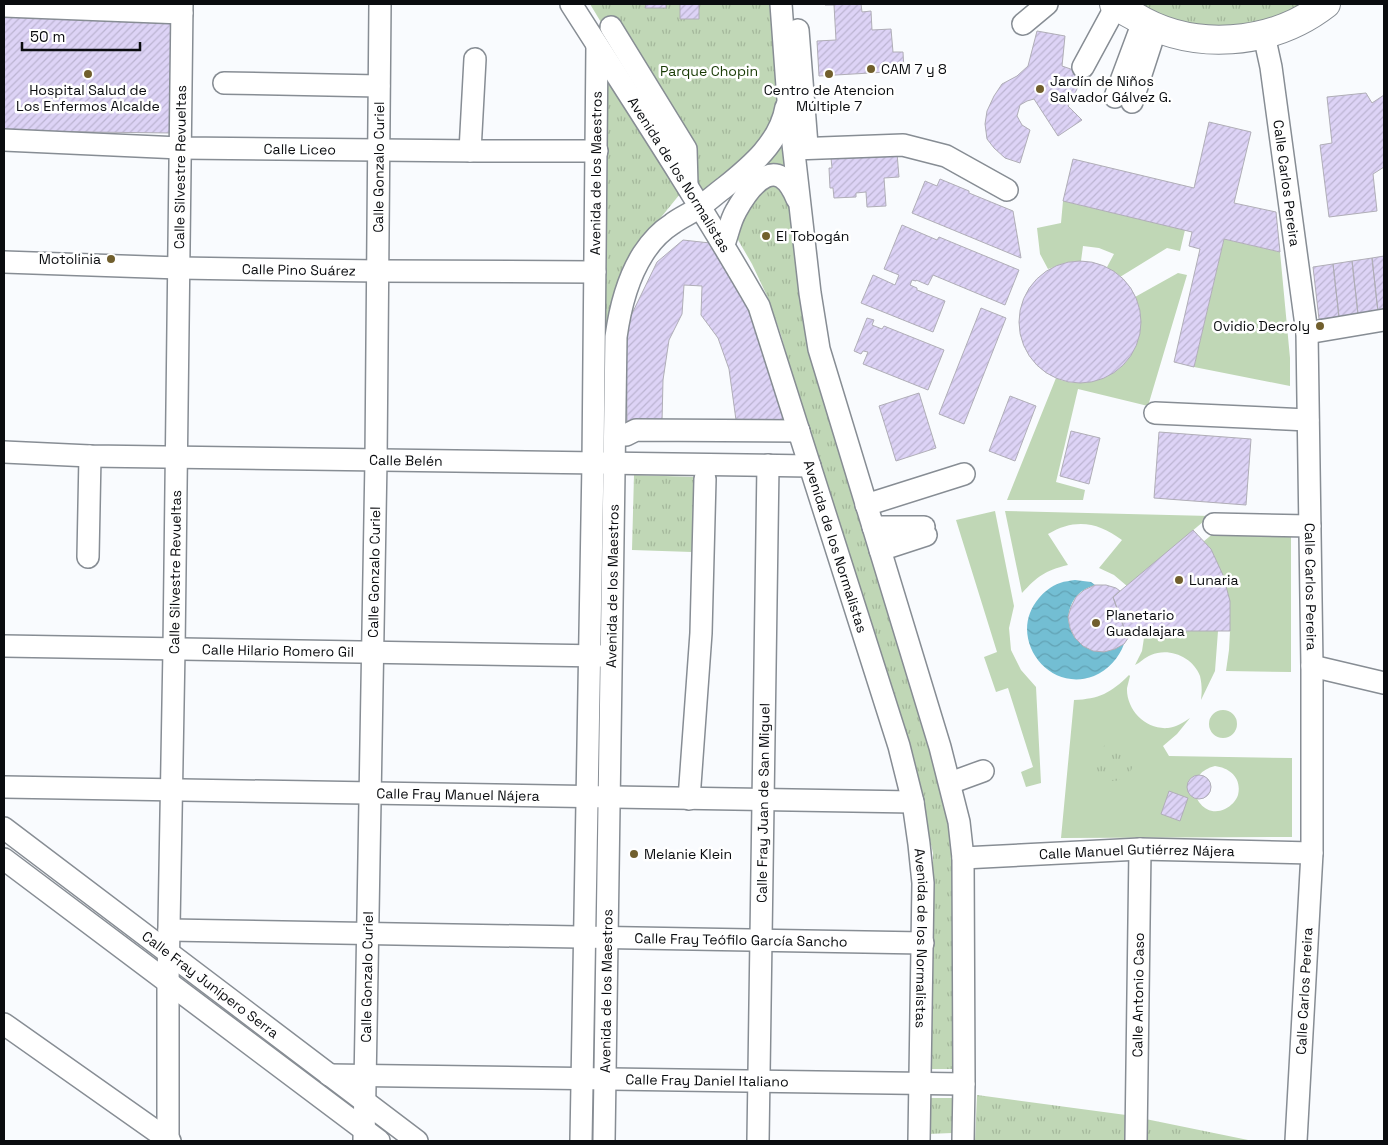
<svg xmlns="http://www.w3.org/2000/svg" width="1388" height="1145" viewBox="0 0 1388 1145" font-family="'Space Grotesk',sans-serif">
<defs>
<pattern id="park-tufts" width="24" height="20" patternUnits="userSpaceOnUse" patternTransform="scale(1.25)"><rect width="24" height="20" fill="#c0d7b6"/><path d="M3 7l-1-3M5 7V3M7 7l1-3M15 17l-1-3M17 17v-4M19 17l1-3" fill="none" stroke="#a4b79b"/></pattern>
<pattern id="water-waves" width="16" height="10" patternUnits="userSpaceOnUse" patternTransform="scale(1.25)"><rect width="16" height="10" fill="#73bed3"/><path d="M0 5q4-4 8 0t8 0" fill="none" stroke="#62a2b4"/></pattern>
<pattern id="building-hatch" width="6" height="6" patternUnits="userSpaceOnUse" patternTransform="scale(1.25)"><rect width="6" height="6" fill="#ddd3f6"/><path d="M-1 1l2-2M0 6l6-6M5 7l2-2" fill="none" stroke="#bcb4d2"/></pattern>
</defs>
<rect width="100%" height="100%" fill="#f9fbfe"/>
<!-- green -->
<path fill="#c0d7b6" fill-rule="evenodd" d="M781 136 790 175 759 173Z
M1063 201 1185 230 1180 251 1167 248 1120 277 1107 267 1114 254 1099 248 1083 246 1081 261 1068 262 1048 269 1040 254 1037 228 1061 223Z
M1224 239 1280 252 1290 358V386L1194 367Z
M1178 273 1187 275 1148 406 1078 389 1056 482 1085 490 1083 500H1007L1056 378C1089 394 1132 370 1139 335 1142 322 1139 310 1135 297Z
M995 511 1014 606 1009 628 1011 650 1021 670 1036 687 1041 783 1026 787 1021 772 1033 767 1008 688 996 692 984 657 997 652 956 520Z
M1005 511 1210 516 1127 586 1114 575 1099 568 1122 540C1098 522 1075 518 1048 534L1068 565C1044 571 1038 576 1022 593Z
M1215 532 1291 533V672L1226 671 1229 650 1230 631 1203 542Z
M1145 631H1218L1215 671 1201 700C1202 691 1202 685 1200 676 1193 657 1169 647 1151 655 1145 657 1140 663 1135 665L1142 651Z
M1129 675 1130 676C1129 680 1128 684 1127 688 1126 710 1146 730 1168 728 1176 727 1183 723 1190 718L1177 734 1163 746 1169 756 1292 758V837L1061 838 1074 700C1099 699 1111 693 1129 675ZM1215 766C1230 768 1242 778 1238 795 1236 801 1231 806 1225 809 1198 822 1178 775 1215 766Z
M1209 724a14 14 0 1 1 28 0a14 14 0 1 1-28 0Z"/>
<!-- park -->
<path fill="url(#park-tufts)" d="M590 4H773L778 105 770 135 706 197Z
M1131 4H1307L1266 24 1192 29Z
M608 78 680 194 649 232 628 266 607 451 600 450Z
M768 181 790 195 952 820 958 1069H930L933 853 907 740 807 427 781 335 768 298 752 264 734 233 743 209Z
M634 475 695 477 692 552 632 550Z
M1095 762a19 19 0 1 1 38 0a19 19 0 1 1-38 0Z
M977 1095 1126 1115 1253 1141H975Z
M929 1098H952V1133L928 1134Z"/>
<!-- water -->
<path fill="url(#water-waves)" d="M1075 580 1091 582 1095 585C1087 588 1080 591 1075 598 1062 616 1069 642 1091 648 1096 650 1101 652 1106 651 1113 650 1118 647 1124 644 1119 658 1108 670 1094 676 1047 694 1006 636 1039 598 1044 592 1051 586 1060 583 1065 581 1070 581 1075 580Z"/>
<!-- building -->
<path fill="url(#building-hatch)" stroke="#b0aeb7" d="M646 4H666V8H645Z
M680 4H699V19H680Z
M824 4H861L862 12 871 11 872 30 891 29 893 52H903L904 71 819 76 817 41 836 40 834 5H825Z
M4 14 173 17 172 133 4 131Z
M1037 31 1065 36 1062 66 1085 74 1068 106 1082 120 1058 136 1034 99 1027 101 1020 105 1017 116 1022 125 1030 130 1020 163 1005 158 994 148 987 139 985 124 987 111 994 96 1002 84 1017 76 1028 66Z
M1366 93 1372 103 1384 95V167L1373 174 1377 211 1329 217 1320 145 1332 143 1327 97Z
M1209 122 1251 132 1234 203 1276 212 1280 252 1224 239 1194 367 1174 362 1200 249 1189 246 1192 232 1063 201 1073 159 1194 188Z
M897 153 899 177 884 178 886 206 867 207 866 192 856 193V197L834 198 833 188H830L829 168H832L831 158Z
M940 179 969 191V193L1013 211 1021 258 912 213 925 181 937 186Z
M902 225 937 240 939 237 1019 270 1005 305 933 275 928 285 916 280V281L912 280 910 285 917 288V290L945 301 933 332 861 303 873 275 895 285 899 275 884 269Z
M683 240 719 244 756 327 787 423 736 420 729 369 718 338 701 315 702 286 684 285 682 314 669 340 663 380 662 422 627 421 626 326 657 262Z
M1384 256V311L1378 312 1372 258Z
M1372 258 1378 312 1358 314 1352 261Z
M1352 261 1358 314 1339 317 1333 264Z
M1019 322a61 61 0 1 1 122 0a61 61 0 1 1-122 0Z
M1333 264 1339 317 1319 319 1313 267Z
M981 308 1006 318 964 424 939 414Z
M867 318 874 320 872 325 882 329 884 326 944 350 928 390 863 364 868 352 863 351 861 354 854 351Z
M919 393 936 448 896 461 879 406Z
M1010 396 1036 406 1015 461 989 451Z
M1071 431 1100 438 1089 484 1060 476Z
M1159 432 1251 439 1246 505 1154 498Z
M1193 530 1211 549 1223 575 1230 601V631H1125L1113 597Z
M1095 585H1106L1116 588 1120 591 1113 597 1125 631H1133L1124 644 1115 649 1104 652 1093 651 1083 646 1075 638 1070 628 1068 617 1071 607 1076 597 1084 590Z
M1187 787a12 12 0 1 1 24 0a12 12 0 1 1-24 0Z
M1169 791 1188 798 1180 821 1161 814Z"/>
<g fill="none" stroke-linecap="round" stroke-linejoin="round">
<defs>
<g id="minor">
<path id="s1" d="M571 4C635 104 700 203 759 306L899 746 913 802 919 844 923 883 919 1141"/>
<path d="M781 4 788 100 810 293 819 349 940 747 959 822 963 858 964 1084 963 1141"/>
<path d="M4 6 182 13"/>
<path d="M1023 24 1047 4"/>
<path d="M611 27 686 149 687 185"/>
<path d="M798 30 807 145"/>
<path id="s2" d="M1264 35 1271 67 1307 333 1312 666V853L1296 1141"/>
<path d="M1083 67 1116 6"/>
<path d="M224 83 379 86"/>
<path d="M1115 97 1143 22"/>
<path d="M1132 102 1156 28"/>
<path id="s3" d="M4 140 180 148 478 151H597"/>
<path d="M794 149 903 145 946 156 1007 190"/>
<path d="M470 151 475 59"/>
<path d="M724 244C728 234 730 221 736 211 752 182 778 153 797 199"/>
<path id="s4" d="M4 262 179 268 378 271 595 272"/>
<path d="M1307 333 1384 320"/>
<path d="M1155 413 1308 420"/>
<path d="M616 435H626L636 430 799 431"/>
<path id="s5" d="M4 452 90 456 810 466"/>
<path d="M866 505 964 474"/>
<path d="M1214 524 1310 526"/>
<path d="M873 527H924"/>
<path d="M880 550 926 535"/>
<path d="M88 557 90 456"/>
<path id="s6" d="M4 646 603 656"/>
<path d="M1312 666 1384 683"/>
<path d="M950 783 983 771"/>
<path id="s7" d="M4 787 913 802"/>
<path d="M689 799 701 633 705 479"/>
<path id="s8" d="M4 828 417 1141"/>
<path id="s9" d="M963 858 1140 849 1312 853"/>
<path d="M4 859 379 1141"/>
<path id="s10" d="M169 930 923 943"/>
<path d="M4 1024 170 1141"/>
<path id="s11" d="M329 1075 964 1084"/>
<path id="s12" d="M168 1141V982L174 649 182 4"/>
<path id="s13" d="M364 1141 376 460 380 4"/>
<path id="s14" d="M581 1141 593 463 597 45"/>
<path id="s15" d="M604 1141 616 337C620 308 627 279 643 254 650 243 661 231 672 224 681 217 692 213 701 206 709 200 717 193 725 187 751 166 780 142 786 107"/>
<path id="s16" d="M758 1141 768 465"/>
<path id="s17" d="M1136 1141 1140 849"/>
</g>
<path id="major" d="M1114 4C1120 9 1127 12 1134 16 1192 52 1272 46 1326 4"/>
</defs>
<!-- minor casing -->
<use href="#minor" stroke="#878d94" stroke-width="24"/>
<!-- major casing -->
<use href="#major" stroke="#878d94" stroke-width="30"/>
<!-- minor -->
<use href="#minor" stroke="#fff" stroke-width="21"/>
<!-- major -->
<use href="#major" stroke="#fff" stroke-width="28"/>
</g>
<!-- markers -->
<g fill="#715f2d" stroke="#fff" stroke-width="2">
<circle cx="871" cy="69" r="5"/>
<circle cx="88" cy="74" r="5"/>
<circle cx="829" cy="74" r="5"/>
<circle cx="1040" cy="89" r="5"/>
<circle cx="766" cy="236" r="5"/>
<circle cx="111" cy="259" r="5"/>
<circle cx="1320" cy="326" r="5"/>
<circle cx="1179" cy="580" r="5"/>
<circle cx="1096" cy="623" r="5"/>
<circle cx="634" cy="854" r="5"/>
</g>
<g text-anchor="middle" stroke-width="5" stroke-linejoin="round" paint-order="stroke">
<!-- poi labels -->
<g font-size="14" fill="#0a0c0f" stroke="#fff" text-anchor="start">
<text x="881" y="74">CAM 7 y 8</text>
<text x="1050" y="86">Jardín de Niños<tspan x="1050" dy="16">Salvador Gálvez G.</tspan></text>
<text x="88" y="95" text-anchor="middle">Hospital Salud de<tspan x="88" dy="16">Los Enfermos Alcalde</tspan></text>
<text x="829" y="95" text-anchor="middle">Centro de Atencion<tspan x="829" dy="16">Múltiple 7</tspan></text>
<text x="776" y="241">El Tobogán</text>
<text x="101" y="264" text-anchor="end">Motolinia</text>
<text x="1310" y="331" text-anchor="end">Ovidio Decroly</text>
<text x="1189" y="585">Lunaria</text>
<text x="1106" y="620">Planetario<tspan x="1106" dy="16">Guadalajara</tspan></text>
<text x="644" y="859">Melanie Klein</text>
</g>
<!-- park labels -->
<g font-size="14" fill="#183a04" stroke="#fff">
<text x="709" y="76">Parque Chopin</text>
</g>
<!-- street labels -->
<g font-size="14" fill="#0a0c0f" stroke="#fff">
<text dy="5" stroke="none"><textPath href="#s3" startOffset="296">Calle Liceo</textPath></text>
<text dy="5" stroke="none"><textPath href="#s12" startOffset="974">Calle Silvestre Revueltas</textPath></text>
<text dy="5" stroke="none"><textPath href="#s13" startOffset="974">Calle Gonzalo Curiel</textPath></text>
<text dy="5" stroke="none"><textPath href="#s14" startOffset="968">Avenida de los Maestros</textPath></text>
<text dy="5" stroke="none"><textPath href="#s1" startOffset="202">Avenida de los Normalistas</textPath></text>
<text dy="5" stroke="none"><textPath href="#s2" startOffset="150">Calle Carlos Pereira</textPath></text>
<text dy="5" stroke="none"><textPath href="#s4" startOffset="295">Calle Pino Suárez</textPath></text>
<text dy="5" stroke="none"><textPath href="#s5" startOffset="402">Calle Belén</textPath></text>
<text dy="5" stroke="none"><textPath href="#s1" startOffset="608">Avenida de los Normalistas</textPath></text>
<text dy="5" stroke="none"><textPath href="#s12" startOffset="569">Calle Silvestre Revueltas</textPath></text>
<text dy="5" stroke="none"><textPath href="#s13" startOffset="569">Calle Gonzalo Curiel</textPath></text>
<text dy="5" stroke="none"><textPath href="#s15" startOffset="555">Avenida de los Maestros</textPath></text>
<text dy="5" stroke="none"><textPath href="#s2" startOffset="555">Calle Carlos Pereira</textPath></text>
<text dy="5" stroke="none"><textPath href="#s6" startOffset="274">Calle Hilario Romero Gil</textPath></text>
<text dy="5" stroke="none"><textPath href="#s7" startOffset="454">Calle Fray Manuel Nájera</textPath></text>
<text dy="5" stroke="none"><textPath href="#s16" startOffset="338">Calle Fray Juan de San Miguel</textPath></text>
<text dy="5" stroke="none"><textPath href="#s9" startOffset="174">Calle Manuel Gutiérrez Nájera</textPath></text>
<text dy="5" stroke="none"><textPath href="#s1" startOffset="1012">Avenida de los Normalistas</textPath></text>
<text dy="5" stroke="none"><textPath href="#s10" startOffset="572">Calle Fray Teófilo García Sancho</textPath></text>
<text dy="5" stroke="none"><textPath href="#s13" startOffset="164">Calle Gonzalo Curiel</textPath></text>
<text dy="5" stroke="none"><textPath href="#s8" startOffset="259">Calle Fray Junípero Serra</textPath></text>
<text transform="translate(1304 991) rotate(-87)" y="5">Calle Carlos Pereira</text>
<text dy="5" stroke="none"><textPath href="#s15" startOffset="150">Avenida de los Maestros</textPath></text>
<text dy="5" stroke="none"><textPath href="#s17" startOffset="146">Calle Antonio Caso</textPath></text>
<text dy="5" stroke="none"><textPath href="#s11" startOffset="378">Calle Fray Daniel Italiano</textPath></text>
</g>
</g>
<!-- border -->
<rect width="1388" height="1145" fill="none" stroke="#0a0c0f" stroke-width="10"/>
<!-- scale -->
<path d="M22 42v8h118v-8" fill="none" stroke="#0a0c0f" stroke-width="2.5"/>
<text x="30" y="42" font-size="15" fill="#0a0c0f" stroke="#ffffff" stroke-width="4" paint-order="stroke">50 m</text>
</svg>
